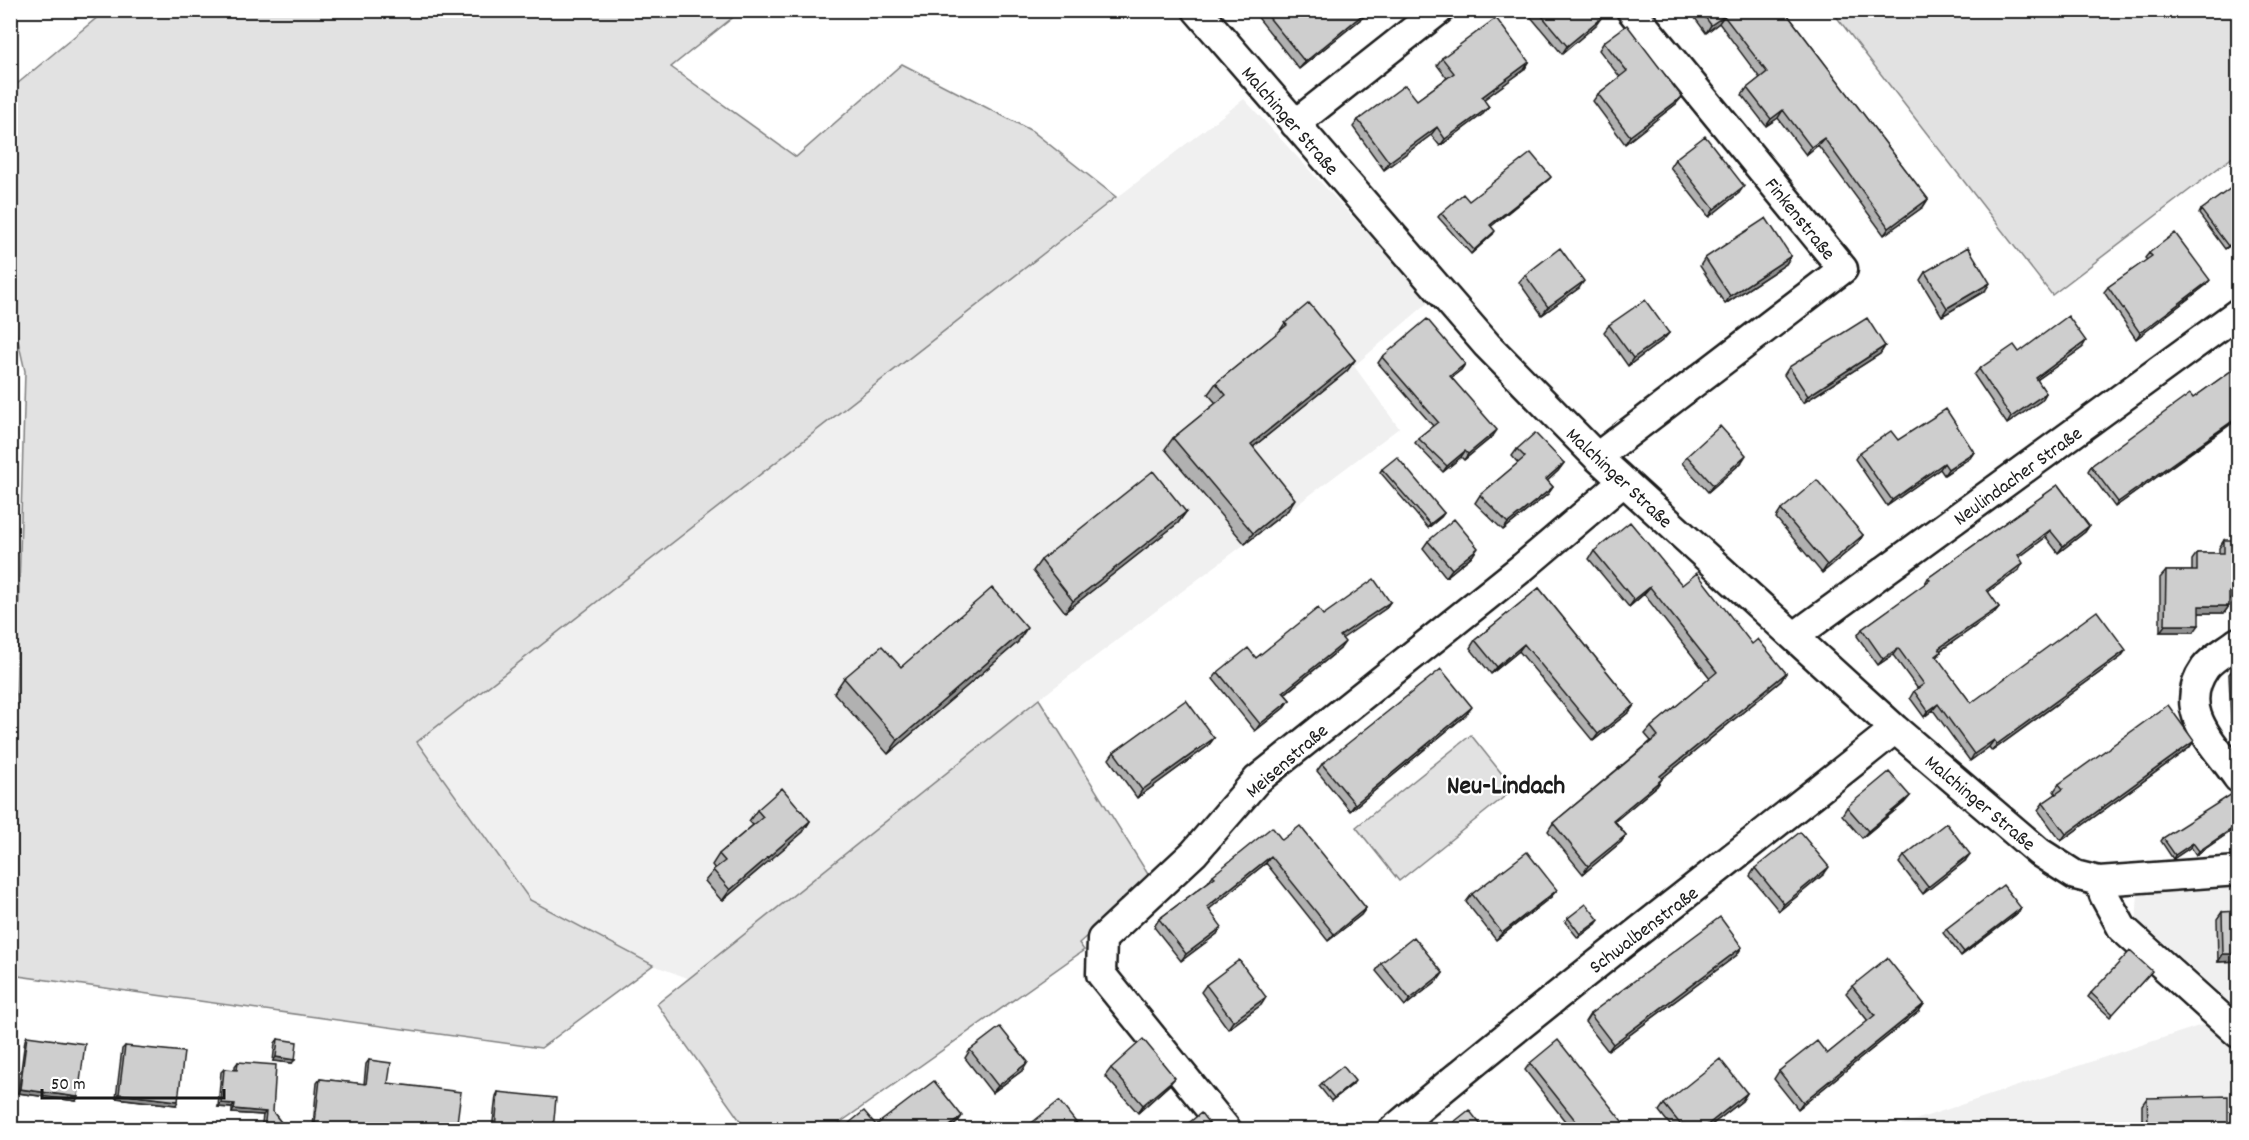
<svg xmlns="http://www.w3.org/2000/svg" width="2249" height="1140" viewBox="0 0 2249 1140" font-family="Dekko,sans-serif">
<rect width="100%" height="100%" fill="#fff"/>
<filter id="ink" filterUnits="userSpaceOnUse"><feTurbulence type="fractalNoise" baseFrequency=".0167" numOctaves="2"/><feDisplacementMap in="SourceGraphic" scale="12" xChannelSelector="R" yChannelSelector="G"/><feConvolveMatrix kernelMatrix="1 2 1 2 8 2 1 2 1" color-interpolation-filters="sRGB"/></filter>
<g filter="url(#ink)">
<!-- built -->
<path fill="#f0f0f0" d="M1244 99 1430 301 1354 366 1399 428 1039 699 690 979 653 965 530 900 417 742Z
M2238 886V1010L2152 932 2136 928 2138 890Z
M2217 1020 2238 1038V1129L1885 1130Z"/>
<!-- green -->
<path fill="#e2e2e2" stroke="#7f7f7f" stroke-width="1.5" d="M105 11H741L671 67 796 157 902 64 1032 131 1116 197 417 742 530 900 653 965 541 1048 11 975V883L25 371 11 310V89Z
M1832 11H2238V153L2052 295Z
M1039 699 1151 879 1079 943 1084 950 831 1129H746L657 1004Z
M1471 735 1514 789 1399 881 1356 827Z"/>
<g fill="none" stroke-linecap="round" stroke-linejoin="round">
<defs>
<path id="street" d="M1197 10 1487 345 1597 457 1895 729 2039 852 2075 875 2099 881 2238 871
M1295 124 1439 10
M1597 457 1843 269 1631 10
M1795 636 2238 313
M2238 642C2228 650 2212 658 2205 668 2175 711 2214 743 2238 778
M2099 881 2104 895 2122 928 2238 1033
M1227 1130 1101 974 1102 939 1194 853 1257 780 1523 567 1623 482
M1393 1130C1557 992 1728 863 1895 729"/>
</defs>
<!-- street casing -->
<use href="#street" stroke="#1c1c1c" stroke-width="33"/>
<!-- street -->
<use href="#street" stroke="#fff" stroke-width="28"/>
</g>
<!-- wall -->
<path fill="#b1b1b1" stroke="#1c1c1c" stroke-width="1.5" d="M1252 10H1372L1299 69Z
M1525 10H1595L1596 25 1562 54Z
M1689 10H1784L1928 199 1923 207 1884 235 1818 145 1806 155 1778 118 1766 126 1742 95 1747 88 1760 78 1719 23 1706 33Z
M1604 42 1676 104 1625 144 1593 101 1598 94 1620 77 1599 50Z
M1442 58 1529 62 1524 70 1483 100 1489 107 1483 114 1440 146 1431 135 1384 170 1353 127 1358 120 1417 100 1447 78 1437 65Z
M1675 159 1739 193 1709 217 1670 167Z
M1551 177 1548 180 1491 226 1493 234 1471 254 1438 217 1441 213 1469 201Z
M2201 210 2238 240 2225 249 2199 214Z
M2149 253 2206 285 2136 339 2104 292 2108 287 2147 260 2145 258Z
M1791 256 1786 264 1725 304 1700 266 1705 258Z
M1925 272 1985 291 1942 316 1920 280Z
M1525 275 1579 288 1542 315 1519 282Z
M1285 323 1355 360 1347 371 1253 447 1288 510 1245 544 1165 449 1173 438 1216 403 1208 394 1216 383 1279 332Z
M1609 325 1669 333 1663 340 1628 366 1604 332Z
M1885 346 1880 354 1803 403 1784 375 1789 367Z
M2082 348 2037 380 2046 393 2042 400 2007 424 1974 375 1979 369 2019 352Z
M1382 357 1465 364 1461 370 1451 377 1493 436 1464 460 1461 457 1443 472 1415 443 1418 438 1433 426 1378 363Z
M2238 366V419L2115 507 2088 471 2091 466 2193 398Z
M1898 440 1974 452 1970 458 1944 475 1940 469 1887 506 1855 459 1859 453Z
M1517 449 1564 463 1558 471 1547 481 1553 487 1548 494 1503 530 1475 503 1480 495 1518 463 1512 456Z
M1687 456 1741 463 1708 492 1682 463Z
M1382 469 1444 513 1441 517 1428 528 1380 472Z
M2058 485 2089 526 2085 532 2058 553 2046 537 2019 557V570L1988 592 1999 607 1994 613 1940 651 1941 652 1937 658 1971 703 2121 657 1992 751 1989 747 1970 761 1933 710 1924 717 1910 698 1914 691 1918 689 1893 655 1878 665 1857 636 1862 629 1924 585 1928 578Z
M1781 510 1863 535 1858 543 1822 573 1776 518Z
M1186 512 1178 523 1065 612 1033 571 1041 560Z
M2224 540 2238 599H2229V606L2224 613H2199L2194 632H2160V578L2166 571H2192V560L2197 553H2219V548Z
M1428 541 1473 555 1446 577 1423 548Z
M1594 551 1682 585 1752 644 1786 673 1781 681 1662 778 1657 786 1615 821 1626 835 1621 842 1583 874 1548 831 1553 823 1651 741 1645 734 1651 727 1710 678 1644 594 1629 607 1589 559Z
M1539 588 1634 705 1629 712 1593 741 1519 651 1491 674 1470 648 1475 640Z
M1390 602 1385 609 1342 638 1340 649 1285 694 1290 700 1285 707 1255 731 1213 679 1218 672 1256 658 1323 615Z
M1017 643 888 754 834 693 844 678Z
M2235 667H2238V721L2231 722 2229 674Z
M1466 715 1350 811 1317 771 1322 764Z
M1214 738 1208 746 1137 798 1109 759 1114 752Z
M2194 741 2189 748 2061 841 2038 810 2043 803 2056 794 2054 791 2059 784Z
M1910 796 1904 803 1862 838 1842 815 1847 807Z
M2238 803V843L2230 832 2196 855 2191 847 2173 859 2161 841 2163 838Z
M757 810 810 821 803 832 722 901 705 881 715 869 712 865 719 854 753 825 749 821Z
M1282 840 1366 908 1361 915 1328 941 1266 863 1209 909 1217 934 1181 961 1154 927 1159 919 1208 882 1213 875Z
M1904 856 1965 861 1923 894 1899 863Z
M1755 868 1824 874 1779 911 1750 876Z
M1472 894 1551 897 1496 940 1466 902Z
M2021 908 2019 912 1961 956 1943 933 1946 929Z
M2222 912 2238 961 2218 962 2217 919Z
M1568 918 1596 924 1578 938 1565 922Z
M1737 955 1608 1051 1585 1022 1590 1014Z
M1381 963 1443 973 1438 980 1405 1006 1376 971Z
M2152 971 2110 1017 2088 997 2091 993Z
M1206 985 1266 997 1261 1005 1228 1029 1201 992Z
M1852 986 1924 1004 1919 1011 1798 1109 1774 1079 1779 1071 1827 1054 1868 1021 1846 993Z
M27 1036 76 1101 18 1093 25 1040Z
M278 1039 292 1063 273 1061 275 1043Z
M125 1046 176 1105 116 1098 122 1049Z
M970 1050 1023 1070 992 1093 965 1058Z
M369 1060 388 1083 313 1126 317 1083 320 1079 364 1084 366 1064Z
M238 1062 273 1112 287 1130H261L263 1115 232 1113V1108L218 1107 221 1072 224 1069 235 1070V1066Z
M1530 1063 1629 1130H1572L1525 1070Z
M1111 1068 1169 1085 1138 1113 1105 1076Z
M1322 1083 1352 1085 1331 1101 1319 1086Z
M498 1092 553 1130H492L496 1096Z
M1747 1093 1742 1101 1705 1130H1674L1659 1111 1664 1104Z
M2147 1098 2228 1130H2068L2072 1123 2142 1121V1105Z
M958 1122 948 1130H844L848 1124 876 1125Z
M1029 1125 1082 1130H1025Z"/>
<!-- shaded-wall -->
<path fill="#909090" stroke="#1c1c1c" stroke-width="1.5" d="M1368 10H1372L1299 69 1305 62Z
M1724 16 1719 23 1706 33 1711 25Z
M1601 18 1596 25 1562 54 1567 46Z
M1529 62 1524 70 1476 105 1482 97Z
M1682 97 1676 104 1625 144 1630 136Z
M1489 107 1483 114 1440 146 1445 139Z
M1783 110 1778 118 1766 126 1771 119Z
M1437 127 1431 135 1384 170 1389 162Z
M1824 138 1818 145 1806 155 1811 147Z
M1551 177 1548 180 1488 229 1490 225Z
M1744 186 1739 193 1709 217 1714 209Z
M1928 199 1923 207 1884 235 1889 228Z
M1495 231 1493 234 1471 254 1474 250Z
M2238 238V240L2225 249 2228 246Z
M1791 256 1786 264 1725 304 1730 296Z
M2210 280 2206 285 2136 339 2140 333Z
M1584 281 1579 288 1542 315 1548 307Z
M1990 283 1985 291 1942 316 1947 308Z
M1669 333 1663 340 1628 366 1633 358Z
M2086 341 2082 348 2031 384 2036 378Z
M1885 346 1880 354 1803 403 1808 396Z
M1355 360 1347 371 1243 455 1251 444Z
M1465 364 1461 370 1446 382 1450 376Z
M2046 393 2042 400 2007 424 2011 417Z
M2238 417V418L2115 507 2118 502Z
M1497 430 1493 436 1464 460 1468 454Z
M1465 451 1461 457 1443 472 1447 466Z
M1974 452 1970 458 1944 475 1948 469Z
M1746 455 1741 463 1708 492 1713 485Z
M1564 463 1558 471 1541 487 1546 479Z
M1944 463 1940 469 1887 506 1892 500Z
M1553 487 1548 494 1503 530 1508 523Z
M1295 499 1288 510 1245 544 1253 533Z
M1186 512 1178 523 1065 612 1073 601Z
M1444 513 1441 517 1428 528 1430 524Z
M2089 526 2085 532 2058 553 2063 546Z
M2050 530 2046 537 2013 562 2018 555Z
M1863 535 1858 543 1822 573 1827 565Z
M1478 548 1473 555 1446 577 1452 569Z
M2023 563 2019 570 1982 596 1987 590Z
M1650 587 1644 594 1629 607 1634 600Z
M2229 592H2238V599H2224Z
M1390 602 1385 609 1336 643 1340 636Z
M2199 606H2229L2224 613H2194Z
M1999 607 1994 613 1934 655 1939 648Z
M2165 625H2199L2194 632H2160Z
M1027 628 1017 643 888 754 898 740Z
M1345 642 1340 649 1278 699 1283 692Z
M1524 644 1519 651 1491 674 1497 667Z
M1898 648 1893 655 1878 665 1883 659Z
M2126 650 2121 657 1992 751 1997 744Z
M1786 673 1781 681 1655 784 1660 776Z
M1290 700 1285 707 1255 731 1260 724Z
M1938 704 1933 710 1924 717 1928 711Z
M1634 705 1629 712 1593 741 1598 734Z
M1472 707 1466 715 1350 811 1355 804Z
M2237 714H2238V721L2231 722Z
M1214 738 1208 746 1137 798 1142 790Z
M1994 740 1989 747 1970 761 1974 754Z
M2194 741 2189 748 2061 841 2066 834Z
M1662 779 1657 786 1608 827 1613 820Z
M1910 796 1904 803 1862 838 1868 831Z
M810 821 803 832 722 901 730 890Z
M2233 828 2230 832 2196 855 2199 851Z
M1626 835 1621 842 1583 874 1588 866Z
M2193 843 2191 847 2173 859 2175 855Z
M1970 854 1965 861 1923 894 1928 887Z
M1271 856 1266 863 1202 915 1207 907Z
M1829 867 1824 874 1779 911 1784 904Z
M1557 890 1551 897 1496 940 1502 933Z
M1366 908 1361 915 1328 941 1334 934Z
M2021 908 2019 912 1961 956 1964 952Z
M1599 920 1596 924 1578 938 1580 934Z
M1222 927 1217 934 1181 961 1186 954Z
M1742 947 1737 955 1608 1051 1613 1044Z
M2223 954H2238V961L2218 962Z
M1443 973 1438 980 1405 1006 1410 999Z
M1266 997 1261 1005 1228 1029 1233 1021Z
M1924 1004 1919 1011 1798 1109 1803 1102Z
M276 1057 295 1060 292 1063 273 1061Z
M1028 1062 1023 1070 992 1093 998 1086Z
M1175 1078 1169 1085 1138 1113 1143 1105Z
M1355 1081 1352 1085 1331 1101 1334 1098Z
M20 1089 78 1097 76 1101 18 1093Z
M1747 1093 1742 1101 1705 1130H1701Z
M119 1094 178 1101 176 1105 116 1098Z
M221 1103 235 1104 232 1108 218 1107Z
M234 1109 266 1112 263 1115 232 1113Z
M962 1116 958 1122 948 1130H945Z
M315 1123 378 1130H342L313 1126Z"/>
<!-- building -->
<path fill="#cecece" stroke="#1c1c1c" stroke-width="1.5" d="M1263 10H1368L1305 62Z
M1537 10H1595L1601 18 1567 46Z
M1700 10H1784L1928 199 1889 228 1824 138 1811 147 1783 110 1771 119 1747 88 1767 72 1724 16 1711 25Z
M1496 18 1529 62 1482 97 1489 107 1445 139 1437 127 1389 162 1358 120 1405 85 1417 100 1454 73 1442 58Z
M1627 25 1682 97 1630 136 1598 94 1627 71 1604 42Z
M1705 136 1744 186 1714 209 1675 159Z
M1531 153 1551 177 1490 225 1495 231 1474 250 1441 213 1463 194 1469 201Z
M2238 183V238L2228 246 2201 210Z
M1766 218 1791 256 1730 296 1705 258Z
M2175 233 2210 280 2140 333 2108 287 2152 256 2149 253Z
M1968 247 1990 283 1947 308 1925 272Z
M1560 248 1584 281 1548 307 1525 275Z
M1645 300 1669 333 1633 358 1609 325Z
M1309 303 1355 360 1251 444 1295 499 1253 533 1173 438 1226 395 1216 383 1287 325 1285 323Z
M2068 316 2086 341 2036 378 2046 393 2011 417 1979 369 2014 345 2019 352Z
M1867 318 1885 346 1808 396 1789 367Z
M1427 319 1465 364 1450 376 1497 430 1468 454 1465 451 1447 466 1418 438 1438 422 1382 357Z
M2238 366V417L2118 502 2091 466 2190 394 2193 398Z
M1946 409 1974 452 1948 469 1944 463 1892 500 1859 453 1891 431 1898 440Z
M1720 426 1746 455 1713 485 1687 456Z
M1535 433 1564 463 1546 479 1553 487 1508 523 1480 495 1525 457 1517 449Z
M1397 457 1444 513 1430 524 1382 469Z
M1153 471 1186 512 1073 601 1041 560Z
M1817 480 1863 535 1827 565 1781 510Z
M2058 485 2089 526 2063 546 2050 530 2018 555 2023 563 1987 590 1999 607 1939 648 1941 652 1936 656 1971 703 2097 611 2126 650 1997 744 1994 740 1974 754 1938 704 1928 711 1914 691 1924 684 1898 648 1883 659 1862 629 1930 580 1928 578Z
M1454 519 1478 548 1452 569 1428 541Z
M1630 522 1682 585 1697 573 1752 644 1758 639 1786 673 1660 776 1662 779 1613 820 1626 835 1588 866 1553 823 1658 736 1651 727 1717 672 1650 587 1634 600 1594 551Z
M2224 540H2238V592H2229V606H2199V625H2165L2166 571H2197V553H2224Z
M1374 579 1390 602 1340 636 1345 642 1283 692 1290 700 1260 724 1218 672 1248 648 1256 658 1318 608 1323 615Z
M992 588 1027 628 898 740 844 678 882 646 901 667Z
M1539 588 1634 705 1598 734 1524 644 1497 667 1475 640Z
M2235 667H2238V714H2237Z
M1441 669 1472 707 1355 804 1322 764Z
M1186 700 1214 738 1142 790 1114 752Z
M2168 705 2194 741 2066 834 2043 803 2063 789 2059 784Z
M1889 772 1910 796 1868 831 1847 807Z
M782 788 810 821 730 890 713 870 725 861 719 854 763 817 757 810Z
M2232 794 2238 803V836L2233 828 2199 851 2193 843 2175 855 2163 838Z
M1946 823 1970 854 1928 887 1904 856Z
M1300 826 1366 908 1334 934 1271 856 1207 907 1222 927 1186 954 1159 919 1215 877 1213 875 1272 827 1282 840Z
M1800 832 1829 867 1784 904 1755 868Z
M1527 852 1557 890 1502 933 1472 894Z
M2003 885 2021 908 1964 952 1946 929Z
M1586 904 1599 920 1580 934 1568 918Z
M2238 911V954H2223L2222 912Z
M1720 917 1742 947 1613 1044 1590 1014Z
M1414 937 1443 973 1410 999 1381 963Z
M2130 951 2152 971 2113 1014 2091 993Z
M1887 958 1924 1004 1803 1102 1779 1071 1817 1041 1827 1054 1875 1015 1852 986Z
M1239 960 1266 997 1233 1021 1206 985Z
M1000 1027 1028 1062 998 1086 970 1050Z
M27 1036 85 1044 78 1097 20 1089Z
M278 1039 297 1042 295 1060 276 1057Z
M1143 1039 1175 1078 1143 1105 1111 1068Z
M1558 1040 1629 1130H1583L1530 1063Z
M125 1046 184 1052 178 1101 119 1094Z
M1720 1059 1747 1093 1701 1130H1685L1664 1104Z
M369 1060 391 1063 388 1083 461 1092 456 1130H378L315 1123 320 1079 366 1084Z
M238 1062 276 1065 273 1112 287 1130H264L266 1112 234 1109 235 1104 221 1103 224 1069 237 1070Z
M1343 1066 1355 1081 1334 1098 1322 1083Z
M934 1081 962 1116 945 1130H853L848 1124 864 1111 876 1125Z
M498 1092 556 1098 553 1130H495Z
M2228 1096V1130H2072V1123L2148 1121 2147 1098Z
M1059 1101 1082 1130H1033L1029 1125Z
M1469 1110 1485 1130H1444Z
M1201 1113 1214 1130H1180Z"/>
</g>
<g text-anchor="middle" stroke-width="4.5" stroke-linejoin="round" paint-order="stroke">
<!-- street labels -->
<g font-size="20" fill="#1c1c1c" stroke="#fff">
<text transform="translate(1291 120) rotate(49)" y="7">Malchinger Straße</text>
<text transform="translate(1801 218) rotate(51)" y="7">Finkenstraße</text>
<text transform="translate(2017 475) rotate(-36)" y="7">Neulindacher Straße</text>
<text transform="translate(1620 477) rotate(43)" y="7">Malchinger Straße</text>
<text transform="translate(1286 760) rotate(-41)" y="7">Meisenstraße</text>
<text transform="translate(1981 802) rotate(40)" y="7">Malchinger Straße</text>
<text transform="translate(1643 929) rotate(-37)" y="7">Schwalbenstraße</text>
</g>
<!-- district labels -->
<g font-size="26" font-weight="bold" fill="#1c1c1c" stroke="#fff">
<text x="1506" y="793">Neu-Lindach</text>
</g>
</g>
<!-- margin -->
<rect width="2249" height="1140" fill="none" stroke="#fff" stroke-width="36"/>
<rect x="18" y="18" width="2213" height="1104" fill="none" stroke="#1c1c1c" stroke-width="2" filter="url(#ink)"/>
<!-- scale -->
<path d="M42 1089v9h182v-9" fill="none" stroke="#1c1c1c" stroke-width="3"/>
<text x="51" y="1089" font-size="18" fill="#1c1c1c" stroke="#ffffff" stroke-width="4.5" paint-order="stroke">50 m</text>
</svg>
